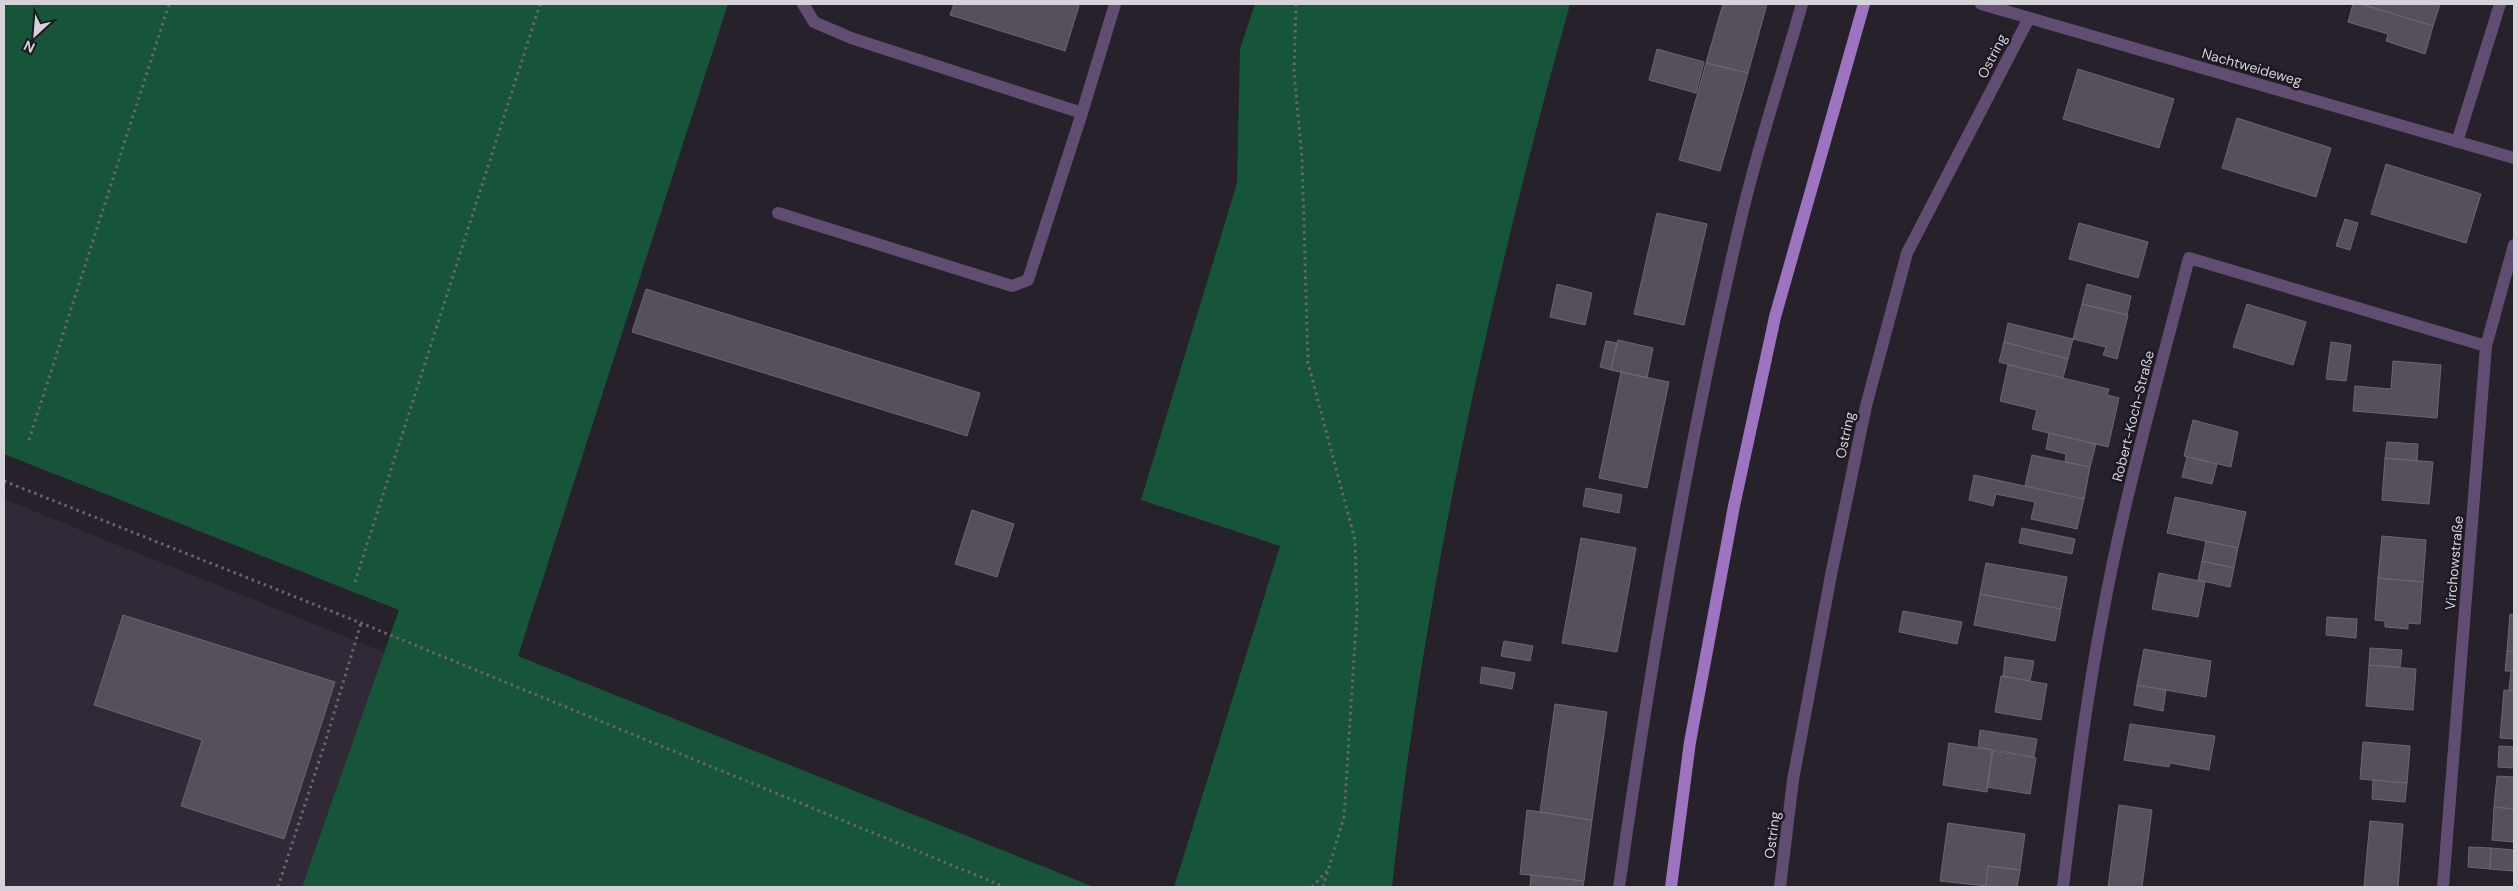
<svg xmlns="http://www.w3.org/2000/svg" width="2518" height="891" viewBox="0 0 2518 891" font-family="'DM Sans',sans-serif">
<rect width="100%" height="100%" fill="#27212c"/>
<!-- built -->
<path fill="#312838" d="M4 499 386 653 302 887H4Z"/>
<!-- green -->
<path fill="#17553a" d="M4 4H728L518 656 1094 887H302L399 610 4 454Z
M1255 4H1570C1490 293 1424 588 1392 887H1174L1280 546 1141 500 1237 183 1240 49Z"/>
<!-- building -->
<path fill="#564f5c" stroke="#6c6573" d="M954 4H1072L1079 6 1065 51 950 15Z
M1723 4H1767L1748 73 1706 63Z
M2353 4H2361L2433 26 2425 54 2386 41 2388 34 2348 22Z
M2361 4H2440L2433 26Z
M1657 49 1704 62 1696 93 1649 80Z
M1706 63 1748 73 1720 171 1679 160Z
M2078 69 2174 99 2159 148 2063 119Z
M2237 118 2331 148 2316 197 2222 168Z
M2386 164 2481 194 2466 243 2371 214Z
M1657 213 1707 224 1684 325 1634 314Z
M2345 219 2358 223 2350 250 2336 246Z
M2079 223 2148 242 2138 278 2069 259Z
M1557 284 1592 293 1585 325 1550 317Z
M2087 284 2131 296 2127 315 2082 304Z
M646 289 980 393 967 436 632 332Z
M2082 304 2128 315 2117 359 2103 355 2106 347 2073 339Z
M2247 304 2306 322 2293 365 2233 347Z
M2008 323 2073 339 2068 359 2004 342Z
M1618 340 1653 348 1647 378 1611 370Z
M1606 341 1617 343 1611 370 1600 367Z
M2004 342 2068 359 2063 378 1999 362Z
M2331 342 2351 345 2346 381 2326 379Z
M2393 361 2441 365 2437 418 2353 411 2355 386 2391 389Z
M2008 365 2109 389 2107 395 2119 398 2108 447 2032 429 2037 410 2000 401Z
M1621 372 1669 382 1647 488 1599 478Z
M2193 420 2238 432 2231 467 2184 456Z
M2049 433 2096 444 2090 467 2065 462 2066 454 2046 449Z
M2387 442 2418 444 2417 461 2385 458Z
M2032 455 2090 467 2084 499 2025 486Z
M2187 457 2217 464 2212 484 2182 477Z
M2385 458 2433 462 2429 504 2382 500Z
M1974 475 2084 499 2077 529 2031 519 2035 502 1996 494 1993 506 1969 500Z
M1586 488 1622 495 1619 513 1583 506Z
M2175 497 2246 512 2238 548 2167 533Z
M972 510 1014 524 997 577 955 564Z
M2022 528 2075 539 2072 554 2019 543Z
M2382 536 2426 540 2423 582 2378 578Z
M1581 538 1636 548 1617 652 1562 643Z
M2206 541 2238 548 2234 568 2202 561Z
M2202 561 2234 568 2230 587 2198 580Z
M1986 563 2067 577 2061 609 1980 594Z
M2159 573 2205 582 2198 617 2152 609Z
M2378 578 2423 582 2420 624 2408 623V629L2385 627V621L2375 620Z
M1980 594 2061 609 2055 641 1974 625Z
M1903 611 1962 622 1957 644 1899 632Z
M2510 614 2514 615V652L2507 651Z
M123 615 335 682 284 839 181 806 202 740 94 705Z
M2327 617 2357 619 2356 638 2326 635Z
M1504 641 1533 646 1530 661 1501 656Z
M2370 648 2402 650 2400 667 2369 665Z
M2144 649 2211 661 2206 697 2137 685Z
M2507 651 2514 652V671H2505Z
M2005 657 2034 661 2030 681 2003 676Z
M2369 665 2416 669 2413 710 2366 706Z
M1482 667 1515 673 1512 689 1480 683Z
M2511 671H2514V691L2509 690Z
M2001 676 2047 684 2041 720 1995 712Z
M2137 685 2166 690 2163 711 2134 705Z
M2504 690 2514 691V739L2500 738Z
M1555 704 1607 712 1592 820 1540 812Z
M2130 724 2215 736 2209 770 2170 763 2169 767 2124 760Z
M1980 730 2037 739 2034 757 1978 747Z
M2363 742 2410 746 2407 783 2360 779Z
M1949 743 1993 750 1987 792 1943 785Z
M2499 746 2514 747V768L2498 767Z
M1992 751 2036 758 2030 794 1987 787Z
M2497 776 2514 777V809L2494 807Z
M2373 780 2407 783 2405 802 2372 799Z
M2119 805 2152 810 2142 887H2108Z
M2494 807 2514 809V842L2492 840Z
M1527 810 1592 820 1584 881 1520 874Z
M2370 821 2403 824 2398 887H2364Z
M1948 823 2025 834 2020 870 1988 866 1986 886 1940 881Z
M2469 847 2491 848 2490 869 2468 867Z
M2491 848 2514 850V871L2490 869Z
M1988 866 2020 870 2017 887 1986 886Z
M1531 875 1584 881 1583 887H1530Z"/>
<g fill="none" stroke-linecap="round" stroke-linejoin="round">
<!-- path -->
<path stroke="#6a646e" stroke-width="3" stroke-dasharray="2.5 4" stroke-linecap="butt" d="M1296 4 1294 71 1302 158 1308 363 1355 540 1357 611 1344 817 1323 887
M29 440 169 4
M4 481 361 623 1005 887
M355 582 540 4
M278 887 325 743 361 623
M1312 887 1327 871"/>
<!-- minor -->
<path stroke="#614d71" stroke-width="12" d="M803 4 814 22 851 38 1082 113 1115 4
M1981 4 2514 158
M2457 142 2500 4
M778 213 1012 286 1028 280 1082 113
M1619 887C1650 665 1688 445 1739 227 1756 152 1781 78 1802 4
M1780 887 1793 780 1831 575 1866 406 1907 253 2029 18
M2063 887C2074 797 2085 707 2102 618 2124 497 2158 378 2189 258L2486 346
M2443 887 2486 346 2514 245"/>
<!-- major -->
<path stroke="#9e73bf" stroke-width="12" d="M1671 887 1690 742 1734 506 1775 317 1864 4"/>
</g>
<g text-anchor="middle" stroke-width="5" stroke-linejoin="round" paint-order="stroke">
<!-- street labels -->
<g font-size="14" fill="#d6d2d9" stroke="#1e1822">
<text transform="translate(1992 56) rotate(-63)" y="5">Ostring</text>
<text transform="translate(2252 67) rotate(16)" y="5">Nachtweideweg</text>
<text transform="translate(2133 416) rotate(-76)" y="5">Robert-Koch-Straße</text>
<text transform="translate(1845 435) rotate(-78)" y="5">Ostring</text>
<text transform="translate(2454 563) rotate(-85)" y="5">Virchowstraße</text>
<text transform="translate(1772 835) rotate(-83)" y="5">Ostring</text>
</g>
</g>
<!-- border -->
<rect width="2518" height="891" fill="none" stroke="#d6d2d9" stroke-width="10"/>
<!-- north arrow -->
<g transform="translate(35 35) rotate(206)" stroke="#1e1822" stroke-width="4" paint-order="stroke">
<path d="M0-4L9 19L0 12L-9 19Z" fill="#d6d2d9"/>
<text y="-8" font-size="14" font-weight="bold" text-anchor="middle" fill="#d6d2d9">N</text>
</g>
</svg>
